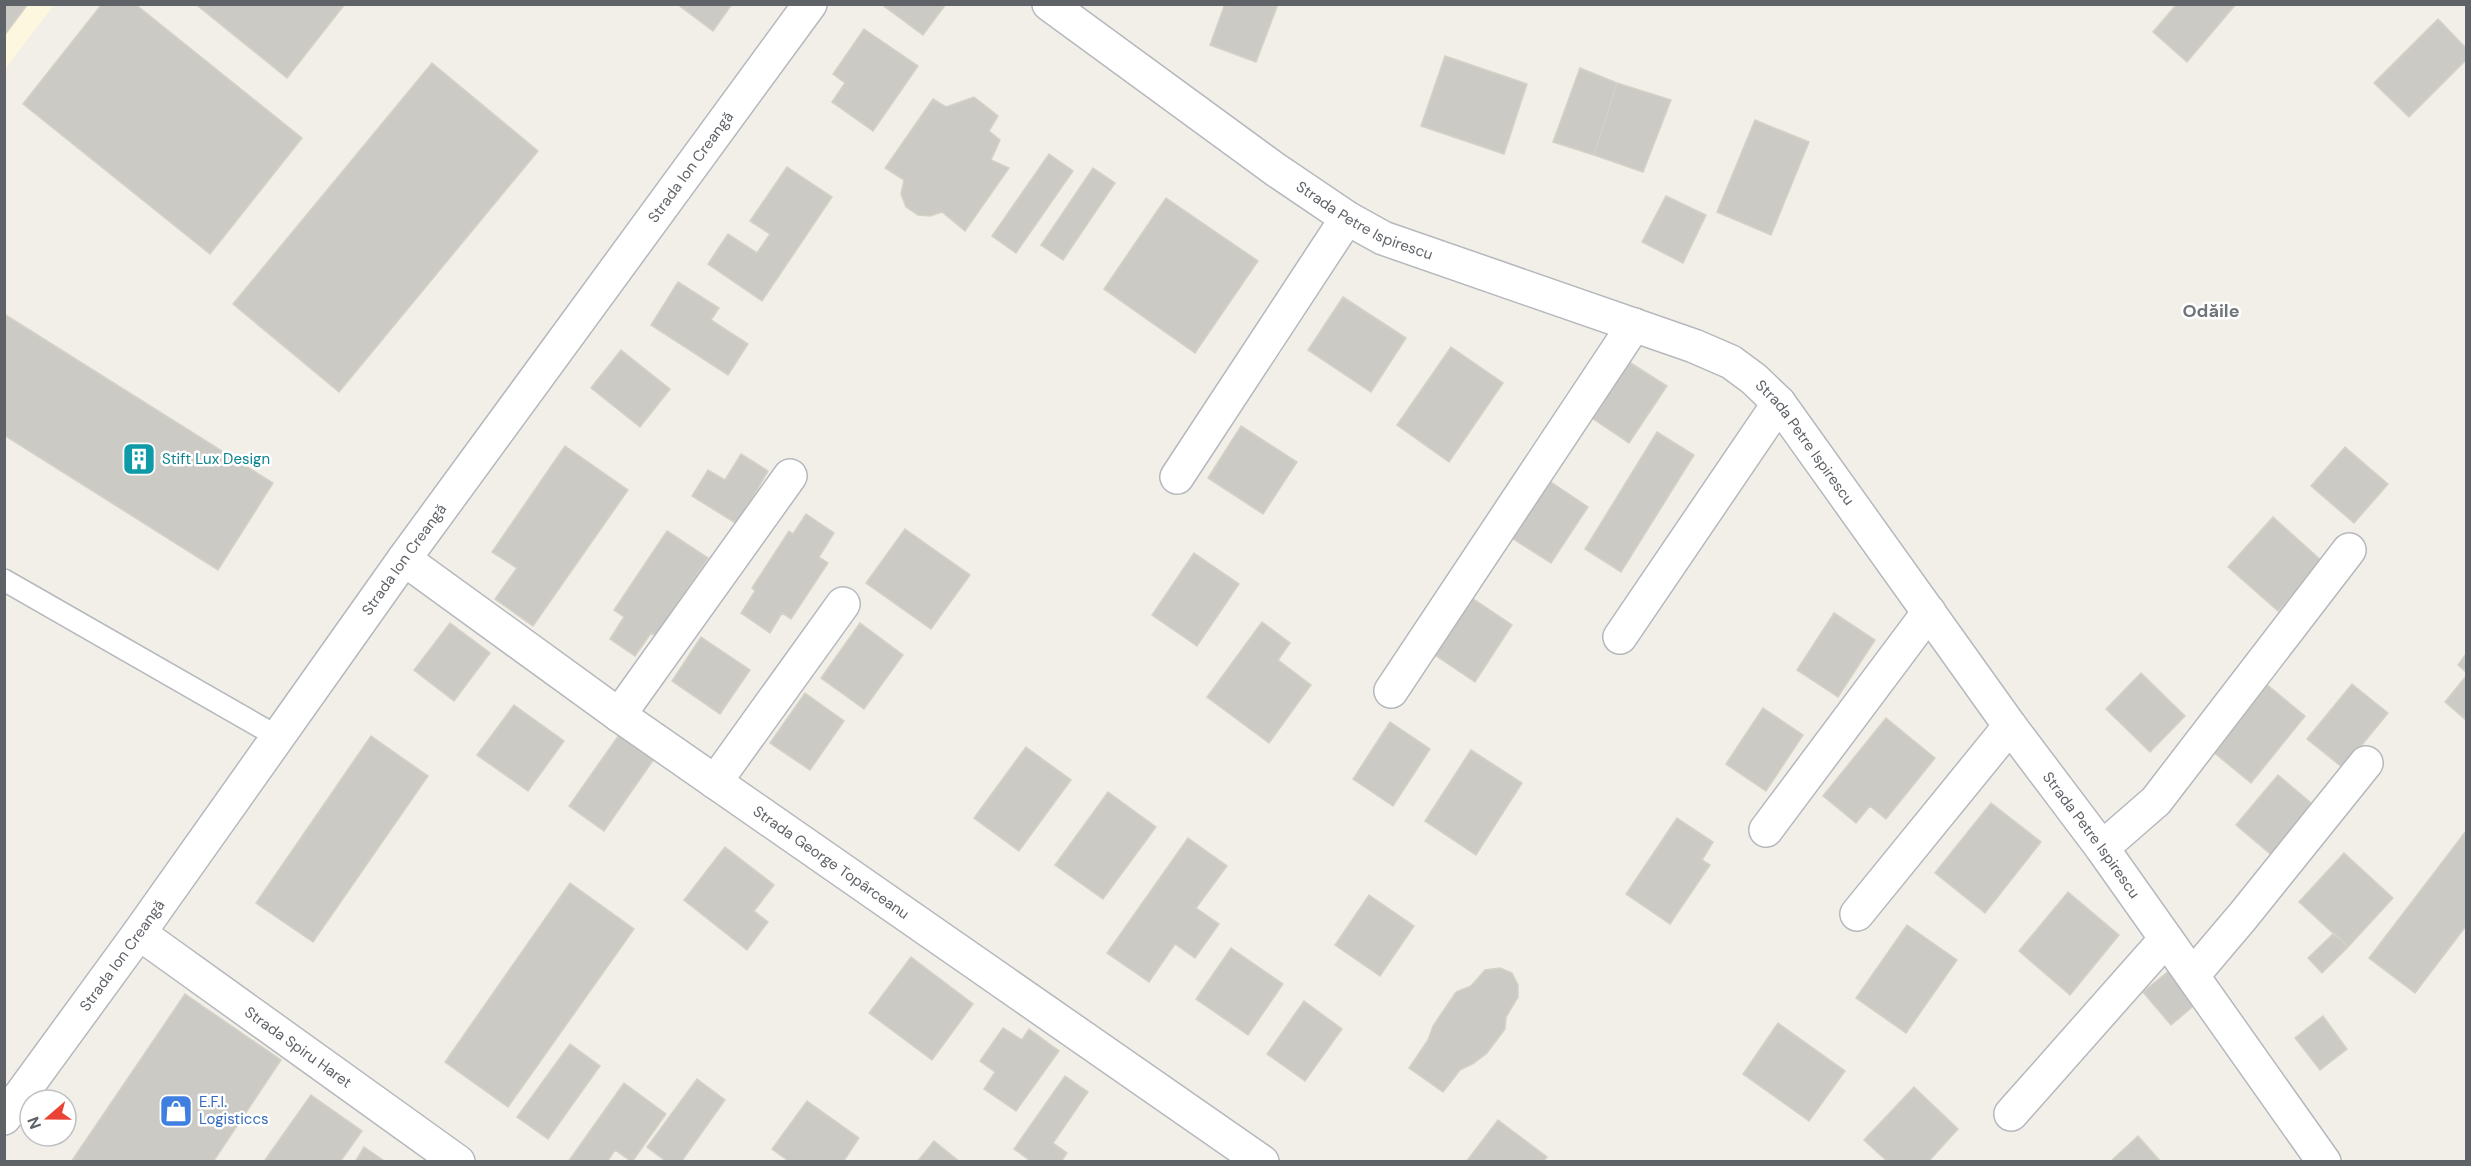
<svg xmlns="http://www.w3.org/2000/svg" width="2471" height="1166" viewBox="0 0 2471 1166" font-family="'DM Sans',sans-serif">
<rect width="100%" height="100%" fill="#f1efe8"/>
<!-- commercial -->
<path fill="#fef7e0" d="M5 5H54L5 69Z"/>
<!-- building -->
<path fill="#cccac5" stroke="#d6d1c6" stroke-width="1.5" d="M4 4H28L4 36Z
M102 4H135L302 138 210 254 23 104Z
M199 4H345L287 78 198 6Z
M677 4H732L713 31Z
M881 4H946L923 35Z
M1225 4H1278L1256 62 1210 45Z
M2177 4H2236L2187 62 2153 32Z
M2438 19 2466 48V60L2409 117 2374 83Z
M864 29 918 66 873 131 832 102 845 83 833 74Z
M1445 56 1527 84 1504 154 1421 126Z
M432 63 538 151 339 392 233 304Z
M1580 68 1617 83 1594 155 1553 142Z
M1617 83 1671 100 1643 172 1594 155Z
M974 97 998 116 989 131 1000 140 991 160 1009 168 965 231 942 212 930 216 918 215 906 207 901 194 904 180 885 168 933 99 946 107Z
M1755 120 1809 142 1771 235 1717 212Z
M1049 154 1073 171 1016 253 992 236Z
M787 167 832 197 762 301 708 264 728 234 757 253 770 234 750 221Z
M1093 168 1115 183 1063 260 1041 245Z
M1666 196 1706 215 1683 263 1642 242Z
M1166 198 1258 261 1195 353 1104 289Z
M678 282 719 308 711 320 748 344 728 375 651 325Z
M1343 297 1406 338 1371 392 1308 350Z
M4 314 273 483 218 570 4 435Z
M1451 347 1503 383 1449 462 1397 425Z
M621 350 670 389 640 427 591 388Z
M1626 360 1667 386 1629 443 1589 416Z
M1241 426 1297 462 1263 514 1208 478Z
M1657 432 1694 455 1621 572 1585 549Z
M565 446 628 490 533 626 495 599 517 568 492 552Z
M2345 447 2388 484 2354 523 2311 486Z
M741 454 768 471 737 524 692 496 708 470 725 480Z
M1548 480 1588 507 1551 563 1510 537Z
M806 514 834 533 819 557 828 563 791 619 782 613 770 633 741 613 755 591 752 588 789 531 793 534Z
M2273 517 2323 562 2278 611 2228 567Z
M905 529 970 575 931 629 866 583Z
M667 531 708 558 656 636 651 633 635 656 610 639 624 617 614 610Z
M1194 553 1239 584 1197 646 1152 615Z
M1472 598 1512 625 1475 682 1435 655Z
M1834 613 1875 640 1838 697 1797 670Z
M1262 622 1290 643 1278 660 1311 685 1269 743 1207 697Z
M450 623 490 653 454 701 414 670Z
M860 623 903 655 864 709 821 678Z
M701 637 750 670 720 714 672 681Z
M2466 654V672L2458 665Z
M2141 673 2185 716 2150 752 2106 709Z
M2466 676V720L2445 702Z
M2260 679 2305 716 2251 783 2206 746Z
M2352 684 2388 713 2343 768 2307 739Z
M805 693 844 721 810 770 770 743Z
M514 705 564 741 528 791 477 755Z
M1763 708 1803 735 1766 791 1726 764Z
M1886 718 1935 758 1886 819 1870 806 1856 823 1823 796Z
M1390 722 1430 749 1393 806 1353 779Z
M619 735 654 759 604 831 569 806Z
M371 736 428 776 313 942 256 903Z
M1026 747 1071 780 1019 851 974 818Z
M1471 750 1522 783 1476 855 1425 821Z
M2278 775 2317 808 2275 858 2236 825Z
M1108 792 1156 827 1103 899 1055 865Z
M1991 803 2041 842 1985 913 1935 873Z
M1677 818 1713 842 1702 860 1710 865 1670 924 1626 894Z
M2466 831V926L2415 993 2369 958Z
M1188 838 1227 866 1196 908 1219 924 1195 958 1175 944 1149 982 1107 953Z
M725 847 774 885 754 911 768 922 747 950 684 900Z
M2344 853 2393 898 2348 947 2299 902Z
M570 883 634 929 508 1107 445 1062Z
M2068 892 2119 935 2070 995 2019 951Z
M1369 895 1414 926 1380 976 1335 945Z
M1907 925 1957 960 1906 1033 1856 998Z
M2334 933 2348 947 2322 973 2308 958Z
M1231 948 1283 984 1248 1035 1196 999Z
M911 957 973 1004 932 1060 869 1013Z
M1500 968 1512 973 1518 985V997L1506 1017 1505 1029 1487 1053 1474 1063 1460 1070 1443 1092 1409 1068 1428 1040 1433 1026 1456 992 1471 986 1485 970Z
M2170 970 2197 1003 2171 1025 2143 992Z
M185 994 281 1060 213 1162H71Z
M1304 1001 1342 1029 1305 1081 1267 1054Z
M2323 1016 2347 1049 2320 1070 2295 1038Z
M1778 1023 1845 1071 1809 1121 1743 1074Z
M1003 1028 1022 1040 1029 1029 1059 1051 1016 1111 984 1089 995 1072 980 1061Z
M570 1044 600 1066 548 1139 517 1117Z
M1065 1076 1088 1092 1053 1143 1067 1153 1061 1162H1032L1014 1149Z
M697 1079 725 1100 681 1162H667L647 1147Z
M624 1083 666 1114 632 1162 615 1150 607 1162H568Z
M1914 1087 1958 1129 1928 1162H1888L1864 1140Z
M311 1095 362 1131 340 1162H268L265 1160Z
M807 1101 859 1138 843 1162H790L772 1149Z
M1498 1120 1547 1157 1543 1162H1466Z
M2138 1136 2161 1162H2110Z
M934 1141 960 1162H917Z
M364 1147 386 1162H355Z"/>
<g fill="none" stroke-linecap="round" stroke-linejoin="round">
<defs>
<path id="service" d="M4 580 278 737"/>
<g id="minor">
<path id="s1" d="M1049 4 1276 170 1347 218 1383 238 1694 346 1731 362 1754 379 1779 403 2010 726 2102 848 2324 1162"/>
<path d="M1177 477 1347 218"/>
<path id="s2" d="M404 559 619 715 1262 1162"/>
<path d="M1620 637 1779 403"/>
<path d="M1391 691 1634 325"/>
<path d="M619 715 790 476"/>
<path d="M715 782 843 604"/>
<path d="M1766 830 1929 612"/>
<path d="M2102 848 2156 801 2349 550"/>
<path d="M1857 914 2010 726"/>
<path id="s3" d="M139 933 458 1162"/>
<path d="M2193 975 2243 916 2366 763"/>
<path d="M2011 1114 2166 939"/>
</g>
<g id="tertiary">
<path id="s4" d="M4 1118 139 933 404 559 810 4"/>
</g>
</defs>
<!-- service casing -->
<use href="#service" stroke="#b5b8bc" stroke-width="24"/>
<!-- minor casing -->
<use href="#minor" stroke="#b5b8bc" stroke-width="36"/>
<!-- tertiary casing -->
<use href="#tertiary" stroke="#b5b8bc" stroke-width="36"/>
<!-- service -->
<use href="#service" stroke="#fff" stroke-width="21"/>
<!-- minor -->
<use href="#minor" stroke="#fff" stroke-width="33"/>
<!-- tertiary -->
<use href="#tertiary" stroke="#fff" stroke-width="33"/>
</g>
<!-- icons -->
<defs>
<symbol id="building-square" viewBox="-11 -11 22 22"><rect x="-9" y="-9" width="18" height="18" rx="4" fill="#0f9aa8" stroke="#fff"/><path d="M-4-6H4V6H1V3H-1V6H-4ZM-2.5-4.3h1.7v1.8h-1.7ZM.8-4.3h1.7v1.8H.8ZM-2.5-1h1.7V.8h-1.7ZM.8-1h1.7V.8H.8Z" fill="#fff"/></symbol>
<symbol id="shop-square" viewBox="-11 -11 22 22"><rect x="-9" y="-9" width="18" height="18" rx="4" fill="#3f7fe0" stroke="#fff"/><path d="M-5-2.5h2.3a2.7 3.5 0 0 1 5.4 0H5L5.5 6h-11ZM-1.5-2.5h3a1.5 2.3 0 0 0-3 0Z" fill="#fff"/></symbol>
</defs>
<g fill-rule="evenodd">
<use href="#building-square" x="120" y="440" width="38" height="38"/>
<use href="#shop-square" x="157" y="1092" width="38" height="38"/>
</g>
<g text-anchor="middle" stroke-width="5" stroke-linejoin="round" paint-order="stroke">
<!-- street labels -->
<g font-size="15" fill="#5f6368" stroke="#fff">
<text dy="5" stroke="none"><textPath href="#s4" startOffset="1173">Strada Ion Creangă</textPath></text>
<text dy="5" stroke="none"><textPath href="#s1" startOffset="384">Strada Petre Ispirescu</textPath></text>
<text dy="5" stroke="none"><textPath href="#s1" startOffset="888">Strada Petre Ispirescu</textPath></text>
<text dy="5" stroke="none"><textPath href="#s4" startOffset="687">Strada Ion Creangă</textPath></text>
<text dy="5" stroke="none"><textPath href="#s1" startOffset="1374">Strada Petre Ispirescu</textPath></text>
<text dy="5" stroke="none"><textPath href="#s2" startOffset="524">Strada George Topârceanu</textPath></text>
<text dy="5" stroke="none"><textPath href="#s4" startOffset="201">Strada Ion Creangă</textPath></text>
<text dy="5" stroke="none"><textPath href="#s3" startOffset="196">Strada Spiru Haret</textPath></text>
</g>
<!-- culture labels -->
<g font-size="15" fill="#0d838f" stroke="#fff" text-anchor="start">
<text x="162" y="464">Stift Lux Design</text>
</g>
<!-- shop labels -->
<g font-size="15" fill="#366cbe" stroke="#fff" text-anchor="start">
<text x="199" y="1107">E.F.I.<tspan x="199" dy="17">Logisticcs</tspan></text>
</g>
<!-- quarter labels -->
<g font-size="18" font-weight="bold" fill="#70757a" stroke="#fff">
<text x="2211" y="317">Odăile</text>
</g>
</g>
<!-- border -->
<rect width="2471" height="1166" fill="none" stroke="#5f6368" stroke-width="12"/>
<!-- north arrow -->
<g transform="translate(48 1118) rotate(250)"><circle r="28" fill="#ffffff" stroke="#bfc1c3" stroke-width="1.5"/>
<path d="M0-4.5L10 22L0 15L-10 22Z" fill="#ea4335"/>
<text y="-9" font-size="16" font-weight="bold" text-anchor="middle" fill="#5f6368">N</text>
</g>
</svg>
